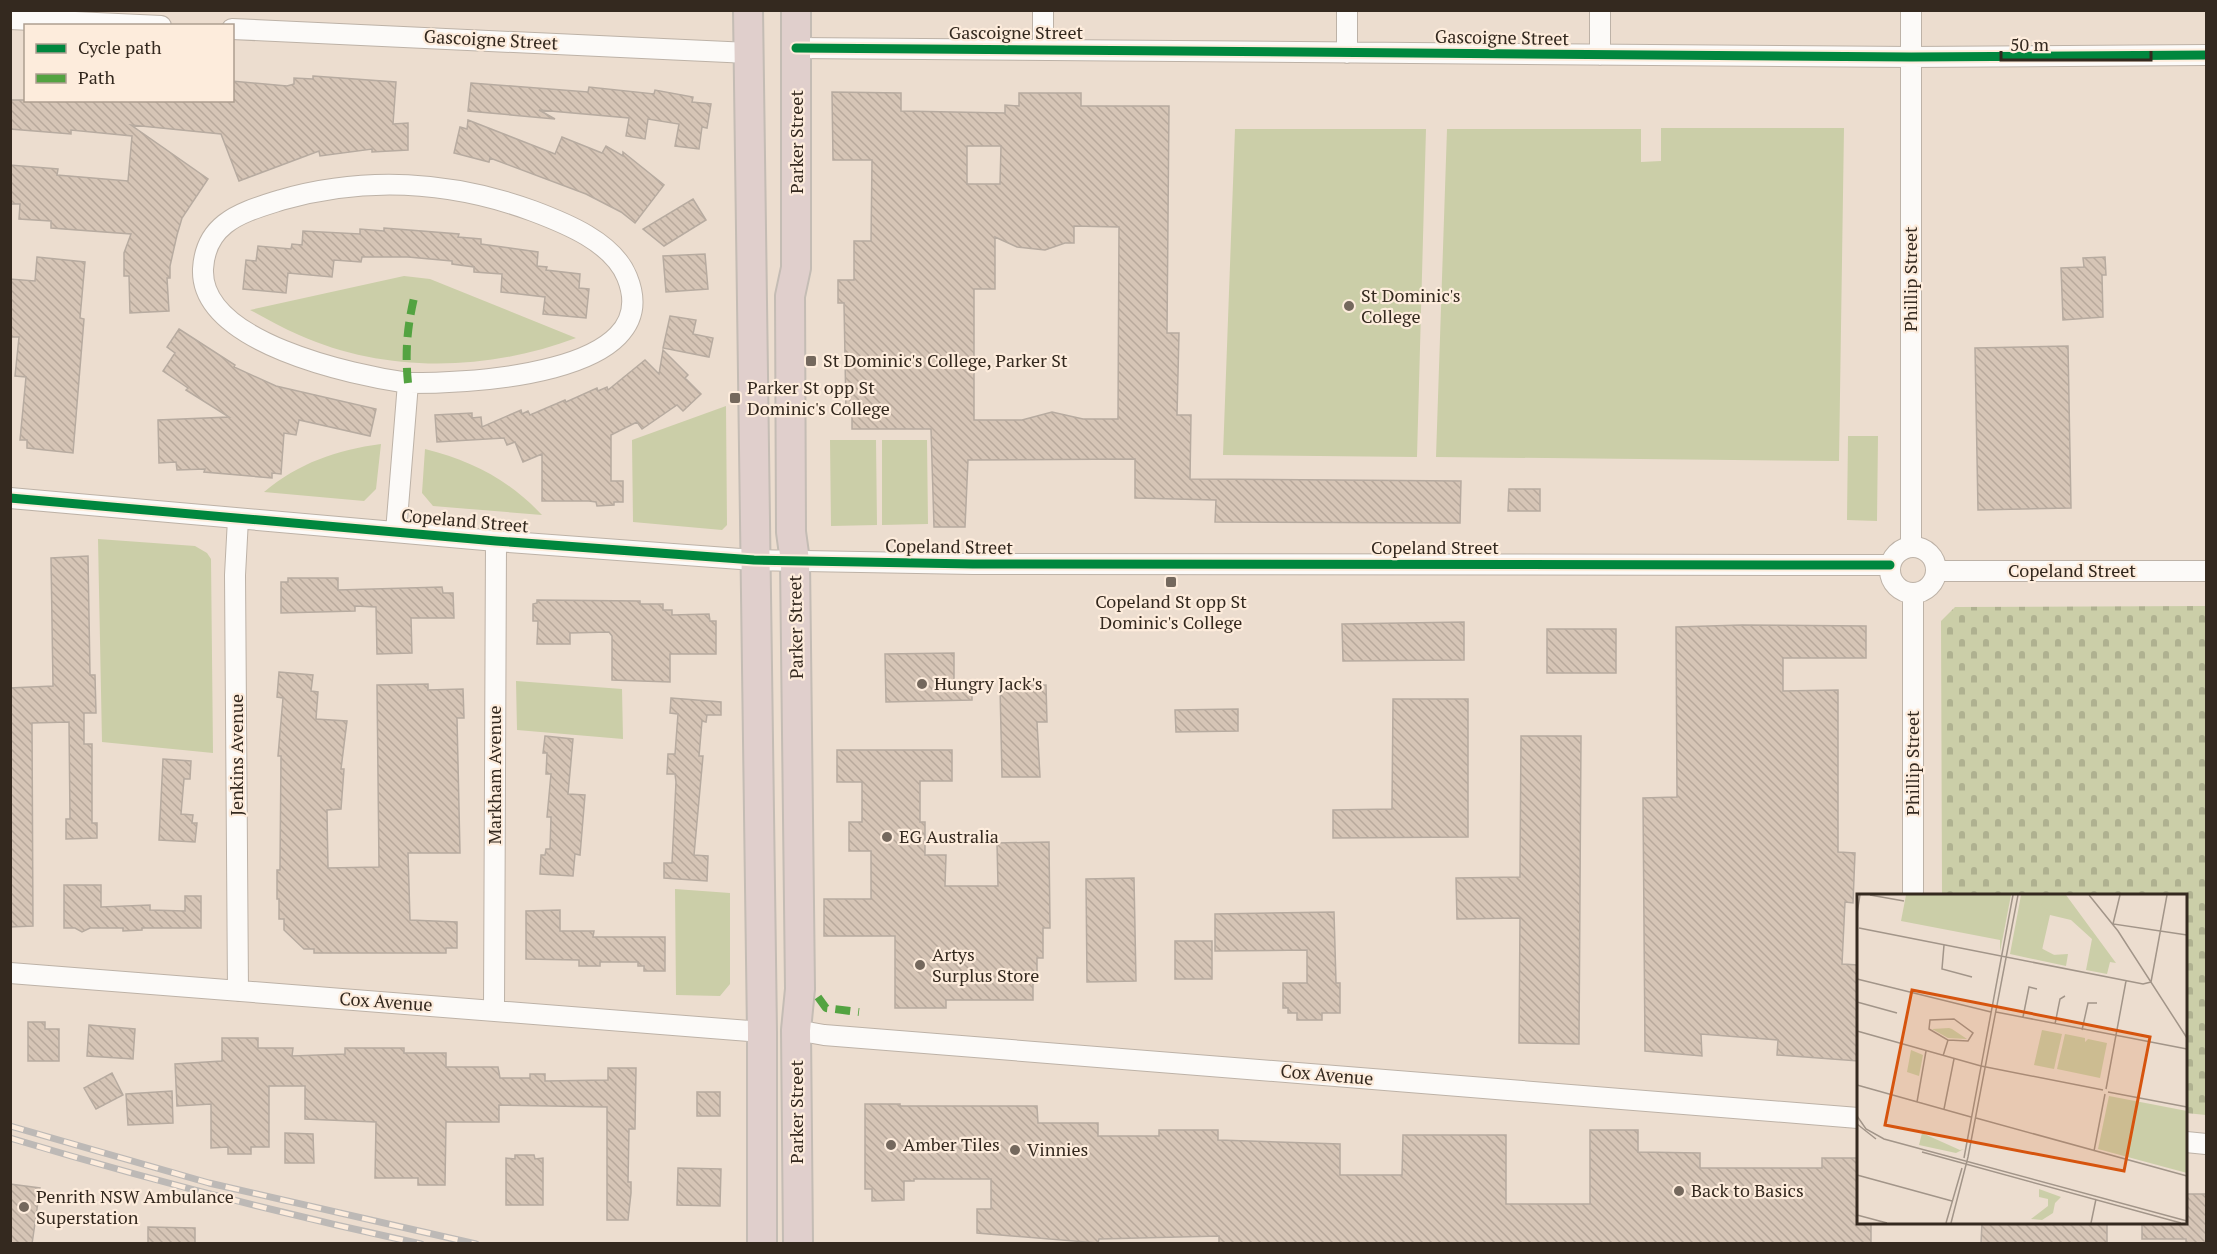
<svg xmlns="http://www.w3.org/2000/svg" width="2217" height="1254" viewBox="0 0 2217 1254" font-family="'PT Serif',serif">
<defs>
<pattern id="cemetery-stones" width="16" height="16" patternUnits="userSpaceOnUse" patternTransform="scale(1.5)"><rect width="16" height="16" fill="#cbcea8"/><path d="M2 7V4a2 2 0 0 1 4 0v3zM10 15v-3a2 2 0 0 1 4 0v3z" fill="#afb190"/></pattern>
<pattern id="building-back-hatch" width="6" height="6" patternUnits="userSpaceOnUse" patternTransform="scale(1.5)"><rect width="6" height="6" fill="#d6c5b6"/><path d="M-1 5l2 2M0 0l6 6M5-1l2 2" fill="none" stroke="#b8a99c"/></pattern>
</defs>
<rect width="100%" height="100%" fill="#ecddcf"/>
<!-- green -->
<path fill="#cbcea8" d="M1661 128H1844L1839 461 1436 457 1447 129H1641V162L1661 161Z
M1235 129H1426L1417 457 1223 455Z
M404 276 430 279 576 338C488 371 386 374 299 335 282 328 266 318 250 310Z
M726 406 727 525 722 530 633 522 632 440Z
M1848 436H1878L1877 521 1847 520Z
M830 440H876L877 525 831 526Z
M882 440H927L928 524 882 525Z
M381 444 376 489 364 501 264 492C299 463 336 450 381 444Z
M425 449C472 461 508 479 542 515L433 506 422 493Z
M98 539 195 546 207 553 211 559 213 753 102 742Z
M516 681 622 689 623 739 517 730Z
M675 889 730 893V984L720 996 676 995Z"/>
<!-- cemetery -->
<path fill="url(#cemetery-stones)" d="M2206 606V1115L2186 1113V896L1942 895 1941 621 1955 607Z"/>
<!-- building -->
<path fill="url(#building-back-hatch)" stroke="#b7aba0" stroke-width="1.5" fill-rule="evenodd" d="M313 76 396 82 393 124 408 123V150L372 152V149L320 156 319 151 239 181 221 134 131 125 208 179 182 218 177 235 170 266V278H167L169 311 130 313 129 276H124V253L131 234 51 228V221L19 219 20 204H10V165L58 169 57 175 128 181 132 136 71 130V134L10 129V100H232V81L287 86 294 84V78L313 79Z
M471 83 588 92 589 87 654 94 655 90 693 97 692 102 711 104 707 128 702 127 699 149 675 146 679 124 648 119 645 139 626 136 629 118 539 110 555 119 468 111Z
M832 92 901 93V111L1005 113V105L1019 106V93H1081V106H1169L1167 333H1179L1177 415H1191L1190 479 1461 481 1460 523 1215 522 1216 500 1135 498V459L968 460 965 527H934L931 429H852V412L846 413 844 303H838V280H854V241H871L872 160H833ZM967 146H1001L1000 184H967ZM1074 226 1119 227 1118 419H1083L1052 412 1022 420H974V289H995V237L1017 247 1045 250 1065 243H1074Z
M468 120 555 154 562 137 602 153 606 146 623 156V152L664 185 635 223 621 212 586 194 490 158 489 162 454 153 460 127 467 129Z
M693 199 706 220 664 246 643 229Z
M384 228 459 234 458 237 481 239V244L538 252 537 266 547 267 546 270 580 274 579 288 589 289 586 318 543 314 545 297 501 292 502 274 474 272V267L452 264V261L408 257H362L361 262 334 260 332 277 288 273 286 293 243 289 246 260 256 261 258 246 291 249 292 244 302 245 303 231 360 234V229L384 231Z
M705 254 708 289 666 292 663 256Z
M37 257 85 262 80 318 84 319 73 453 27 448V440H20L26 377 15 376 19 337H10V279L35 281Z
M2105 257 2106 275H2102L2103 317 2063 320 2061 268 2084 267 2083 258Z
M670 316 696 320 693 334 713 338 709 357 663 348Z
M179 329 235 365 234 367 276 386 376 409 370 436 299 420 296 435 284 433 281 474 272 473V478L204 472 205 469 177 470 176 462 159 463 158 420 229 417 186 390 188 388 163 371 175 353 167 347Z
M2068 346 2071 508 1978 510 1975 348Z
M663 350 688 375 685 378 701 394 683 411 677 405 642 429 637 422 611 435V481H623V502H614V505L597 506 596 502 589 501H542V454L523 462 515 442 507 445 504 438 437 442 435 415 472 413V418L481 417 482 427 521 410 522 414 528 411 530 415 565 400 566 402 597 388 598 391 607 387 608 390 645 360 659 374Z
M1509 489H1540V511H1508Z
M88 556 90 675H95L96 713H84V744H92V823H97V838L66 839V819H70L69 722 32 723 33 926 10 927V688L53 686 51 558Z
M288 578H338V590L442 587 443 593H453L454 618H411L412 653 377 654 376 607 355 606V611L281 613V582H288Z
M537 600 640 601V604H663V610H672V615L709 614 710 621H716V654H670V682L612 680V636L609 632 570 633V644H537L538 621H533V604L537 603Z
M1464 622V660L1343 661 1342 624Z
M1742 625 1866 626V658H1783V691L1838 690V852L1855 853 1853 903 1845 902 1842 964 1858 965V1061L1777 1055 1778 1040 1701 1034 1702 1056 1645 1051 1643 798 1677 797 1676 627Z
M1547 629H1616V673H1547Z
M954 653V684H972V700L886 702 885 654Z
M279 672 313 675 311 691 318 692 316 719 347 721 341 769H344L341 809 327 810 328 868 379 867 377 685 428 684V690L463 689 464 718H457L460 853H408L410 920 457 922V948H446V953H314V949H304L284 930V919H279V899H277V870H280L281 756H278L283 698 277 697Z
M1046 685 1047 722H1037L1040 777H1002L1000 686Z
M671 698 721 702V715H707L706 722 702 721 699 756H703L694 855 708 856 707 881 664 878V863H672L676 782 675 774H667L668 754H675L678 714 670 713Z
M1393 699H1468V837L1333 838V810L1392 809Z
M1238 709V731L1176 732 1175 710Z
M545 736 573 739 568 794 585 795 580 855 575 854 573 876 540 874 541 855H545L546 849H550L551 817H547L551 774H546L547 753H543Z
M1521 736H1581L1579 1044 1519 1043 1520 918 1457 919 1456 878 1520 877Z
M837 750H952V781H920V822H925V855H946L945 886H998L997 843 1049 842 1050 928H1043V958H1037V979H1033V1000H946V1008H895V936H824V899H871V851H849V822H862V782H837Z
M163 759 191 761 190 779H184L181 814 193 815 192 823H197L195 842 159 840Z
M1134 878 1136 981 1087 982 1086 879Z
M64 885H101V907L150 905V910L185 911V896H201V928H142V930L123 931V928H90L82 932 75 928H64Z
M560 910V931H594L593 937H665V971H644V966H638V962H600V966H579V960L526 959V911Z
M1334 912 1336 983H1340V1013H1322V1020H1297V1013H1288V1008H1283V983H1307V950L1215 951V914Z
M1175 941H1212V979H1175Z
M28 1022H45V1029H59V1061H28Z
M89 1025 135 1029 133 1059 87 1056Z
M222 1038H258V1048H293L292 1056 345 1054V1048H404V1053H446V1067H498L500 1078H530V1074H545V1081L608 1080V1068H636L635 1129H629L628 1182H631V1193L628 1220H607V1107L499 1105V1122H446L445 1185H418V1178H375L376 1122 305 1119V1086H269V1147H251V1154H228V1147L211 1148V1104L177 1106 175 1064 222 1061Z
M112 1073 123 1095 96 1109 84 1088Z
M172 1091 173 1123 128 1125 126 1094Z
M697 1092H720V1116H697Z
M865 1104H900V1106H1037L1038 1123H1098V1136H1159V1130H1218V1140L1340 1144V1175H1402L1403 1135H1506V1204H1590V1130H1638V1152L1700 1153V1168H1822V1158H1858V1222H1871V1244H1219V1236L1099 1239 1098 1243 977 1233V1209H991V1179H914V1181H904V1200L872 1201V1189H865Z
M285 1133 313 1134 314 1163H285Z
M515 1155H534L535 1159 543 1158V1205H506V1158L515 1159Z
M678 1168 721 1169 720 1206 677 1205Z
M10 1184 40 1188 32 1244H10Z
M2186 1194H2206V1244H2186V1239H2142V1222H2186Z
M1982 1222H2107V1244H1981Z
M148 1227 195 1228V1244H148Z"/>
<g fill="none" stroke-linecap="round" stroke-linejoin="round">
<defs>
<path id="minor" d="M1043 10V50
M1347 10V53
M1911 10V547
M10 19 161 26
M232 29 749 53
M796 48 1911 57 2206 55
M1600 55V10
M10 498 496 541 754 560 973 564 1890 565
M238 519 235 575 238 991
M396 532 408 383C353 375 200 343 203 269 204 251 211 235 225 224 240 212 262 206 281 200 365 176 451 181 533 211 565 223 613 242 627 277 668 377 463 383 408 383
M1890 570a23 23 0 1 1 46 0a23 23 0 1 1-46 0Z
M1937 571H2206
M1913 896V594
M10 973 762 1032
M494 1009 496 541
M796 1030 824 1035 1858 1118
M2186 1142 2206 1144"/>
<path id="highway" d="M748 10 762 1032V1244
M796 10V268L790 296 791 532 795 561 800 989 796 1030 798 1244"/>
</defs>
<!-- minor casing -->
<use href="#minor" stroke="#bdb2a7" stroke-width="22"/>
<!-- highway casing -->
<use href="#highway" stroke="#c4bcb4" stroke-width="32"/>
<!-- minor -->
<use href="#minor" stroke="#fcfaf8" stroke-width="20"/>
<!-- highway -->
<use href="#highway" stroke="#e0cfcc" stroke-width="28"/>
<defs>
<path id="rail" d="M10 1126 209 1183 476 1244
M10 1138C146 1179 282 1214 421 1244"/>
</defs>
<!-- rail casing -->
<use href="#rail" stroke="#bdb9b6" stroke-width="7"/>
<!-- rail -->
<use href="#rail" stroke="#fdecdc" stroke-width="4.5" stroke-dasharray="14" stroke-linecap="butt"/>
<!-- quiet -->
<path stroke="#53a341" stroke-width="8" stroke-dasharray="15 8" stroke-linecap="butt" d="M408 383C405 353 407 328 414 298
M818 997 826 1008 859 1012"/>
<defs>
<path id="cycleway" d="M796 48 1911 57 2206 55
M10 498 496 541 754 560 973 564 1890 565"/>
</defs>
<!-- cycleway casing -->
<use href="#cycleway" stroke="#fdecdc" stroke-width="13"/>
<!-- cycleway -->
<use href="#cycleway" stroke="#00873e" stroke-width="9"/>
</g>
<!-- markers -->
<g fill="#74685d" stroke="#fdecdc" stroke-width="2">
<circle cx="1349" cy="306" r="6"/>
<rect x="805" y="355" width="12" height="12" rx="3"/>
<rect x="729" y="392" width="12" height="12" rx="3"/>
<rect x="1165" y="576" width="12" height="12" rx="3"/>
<circle cx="922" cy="684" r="6"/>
<circle cx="887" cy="837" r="6"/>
<circle cx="920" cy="965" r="6"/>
<circle cx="891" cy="1145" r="6"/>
<circle cx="1015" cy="1150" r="6"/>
<circle cx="1679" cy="1191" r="6"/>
<circle cx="24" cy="1207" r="6"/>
</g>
<g text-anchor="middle" stroke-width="4.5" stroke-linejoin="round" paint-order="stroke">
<!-- street labels -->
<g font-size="18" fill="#34291f" stroke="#fdecdc">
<text x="1016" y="39">Gascoigne Street</text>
<text transform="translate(1502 38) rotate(1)" y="6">Gascoigne Street</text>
<text transform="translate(491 40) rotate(3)" y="6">Gascoigne Street</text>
<text transform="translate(797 142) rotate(-90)" y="6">Parker Street</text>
<text transform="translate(1911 279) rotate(-90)" y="6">Phillip Street</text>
<text transform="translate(465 521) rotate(5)" y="6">Copeland Street</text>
<text transform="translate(949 547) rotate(1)" y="6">Copeland Street</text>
<text x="1435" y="554">Copeland Street</text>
<text x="2072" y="577">Copeland Street</text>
<text transform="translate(796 627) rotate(-91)" y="6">Parker Street</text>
<text transform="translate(237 755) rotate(-90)" y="6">Jenkins Avenue</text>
<text transform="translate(1913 763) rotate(-90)" y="6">Phillip Street</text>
<text transform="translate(495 775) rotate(-90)" y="6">Markham Avenue</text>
<text transform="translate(386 1002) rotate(4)" y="6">Cox Avenue</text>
<text transform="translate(1327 1075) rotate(5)" y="6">Cox Avenue</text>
<text transform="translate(797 1112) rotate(-90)" y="6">Parker Street</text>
</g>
<!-- poi labels -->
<g font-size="18" fill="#34291f" stroke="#fdecdc" text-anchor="start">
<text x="1361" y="302">St Dominic's<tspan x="1361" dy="21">College</tspan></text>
<text x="823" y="367">St Dominic's College, Parker St</text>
<text x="747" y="394">Parker St opp St<tspan x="747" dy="21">Dominic's College</tspan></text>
<text x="1171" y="608" text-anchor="middle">Copeland St opp St<tspan x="1171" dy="21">Dominic's College</tspan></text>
<text x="934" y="690">Hungry Jack's</text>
<text x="899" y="843">EG Australia</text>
<text x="932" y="961">Artys<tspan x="932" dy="21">Surplus Store</tspan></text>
<text x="903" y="1151">Amber Tiles</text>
<text x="1027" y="1156">Vinnies</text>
<text x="1691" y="1197">Back to Basics</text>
<text x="36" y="1203">Penrith NSW Ambulance<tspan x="36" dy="21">Superstation</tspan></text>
</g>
</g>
<!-- overview -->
<g transform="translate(1857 894)">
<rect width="330" height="330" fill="#ecddcf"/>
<path d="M49 1H154L143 58V46L44 27ZM164 1H209L259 69 253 68 250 80 229 76 235 45 214 26 193 21 185 56 195 61 211 60 209 72 153 60ZM92 134 95 135 110 145 91 144 75 135ZM185 136 205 140 197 175 177 171ZM208 140 228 144V148L231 145 250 149 243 184 200 175ZM54 156 66 161 62 182 50 178ZM65 239 103 256 107 255 99 259 62 251ZM182 295 204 303 198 309 196 319 185 326 174 325 191 312V305L182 303Z" fill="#cbcea8"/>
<path d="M166 1H189L184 12 192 17 180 39 178 51 205 65 208 71 160 59 156 51Z" fill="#cbcea8"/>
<path d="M252 202 330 217V279L241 255Z" fill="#cbcea8"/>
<path fill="none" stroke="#a29589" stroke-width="1.5" d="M13 1 47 7M232 1 261 37 330 144M263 1 256 30 330 41M0 19 3 1M2 34 286 90 294 88M87 51 85 75 115 83M0 85 134 118M294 88 310 1M0 108 40 119M139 118 330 155M166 123 172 93 180 95M198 130 203 105 208 102M225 136 231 109H240M0 137 124 172 246 196M86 162 91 146 72 135 73 126 97 125 116 139 111 147 91 146M0 191 114 223M249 195 269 87M251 198 330 213M60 208 69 157M87 215 97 165M0 222 9 235 27 245 330 327M119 224 330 282M0 230 19 245M237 257 248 200M65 258 324 329M107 264 156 1M0 281 95 307M0 321 30 329M89 329 105 274M94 329 111 263 161 1M234 329 239 305"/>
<path fill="#d6540e" fill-opacity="0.15" stroke="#d6540e" stroke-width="3" d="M55 96 293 143 267 277 28 231Z"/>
<rect width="330" height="330" fill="none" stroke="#34291f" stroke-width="3"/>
</g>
<!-- border -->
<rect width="2217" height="1254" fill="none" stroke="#34291f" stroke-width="24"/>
<!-- legend -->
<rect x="24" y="24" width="210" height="78" fill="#fdecdc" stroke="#ad9e90" stroke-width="1.5"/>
<rect x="36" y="44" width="30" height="9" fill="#00873e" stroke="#ad9e90" stroke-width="1.5"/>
<text x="78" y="54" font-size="18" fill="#34291f">Cycle path</text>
<rect x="36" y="74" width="30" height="9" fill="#53a341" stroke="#ad9e90" stroke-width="1.5"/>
<text x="78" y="84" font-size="18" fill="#34291f">Path</text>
<!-- scale -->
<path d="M2001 51v9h150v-9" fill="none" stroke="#34291f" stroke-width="3"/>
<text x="2010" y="51" font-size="18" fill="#34291f" stroke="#fdecdc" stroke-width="4.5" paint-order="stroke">50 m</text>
</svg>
